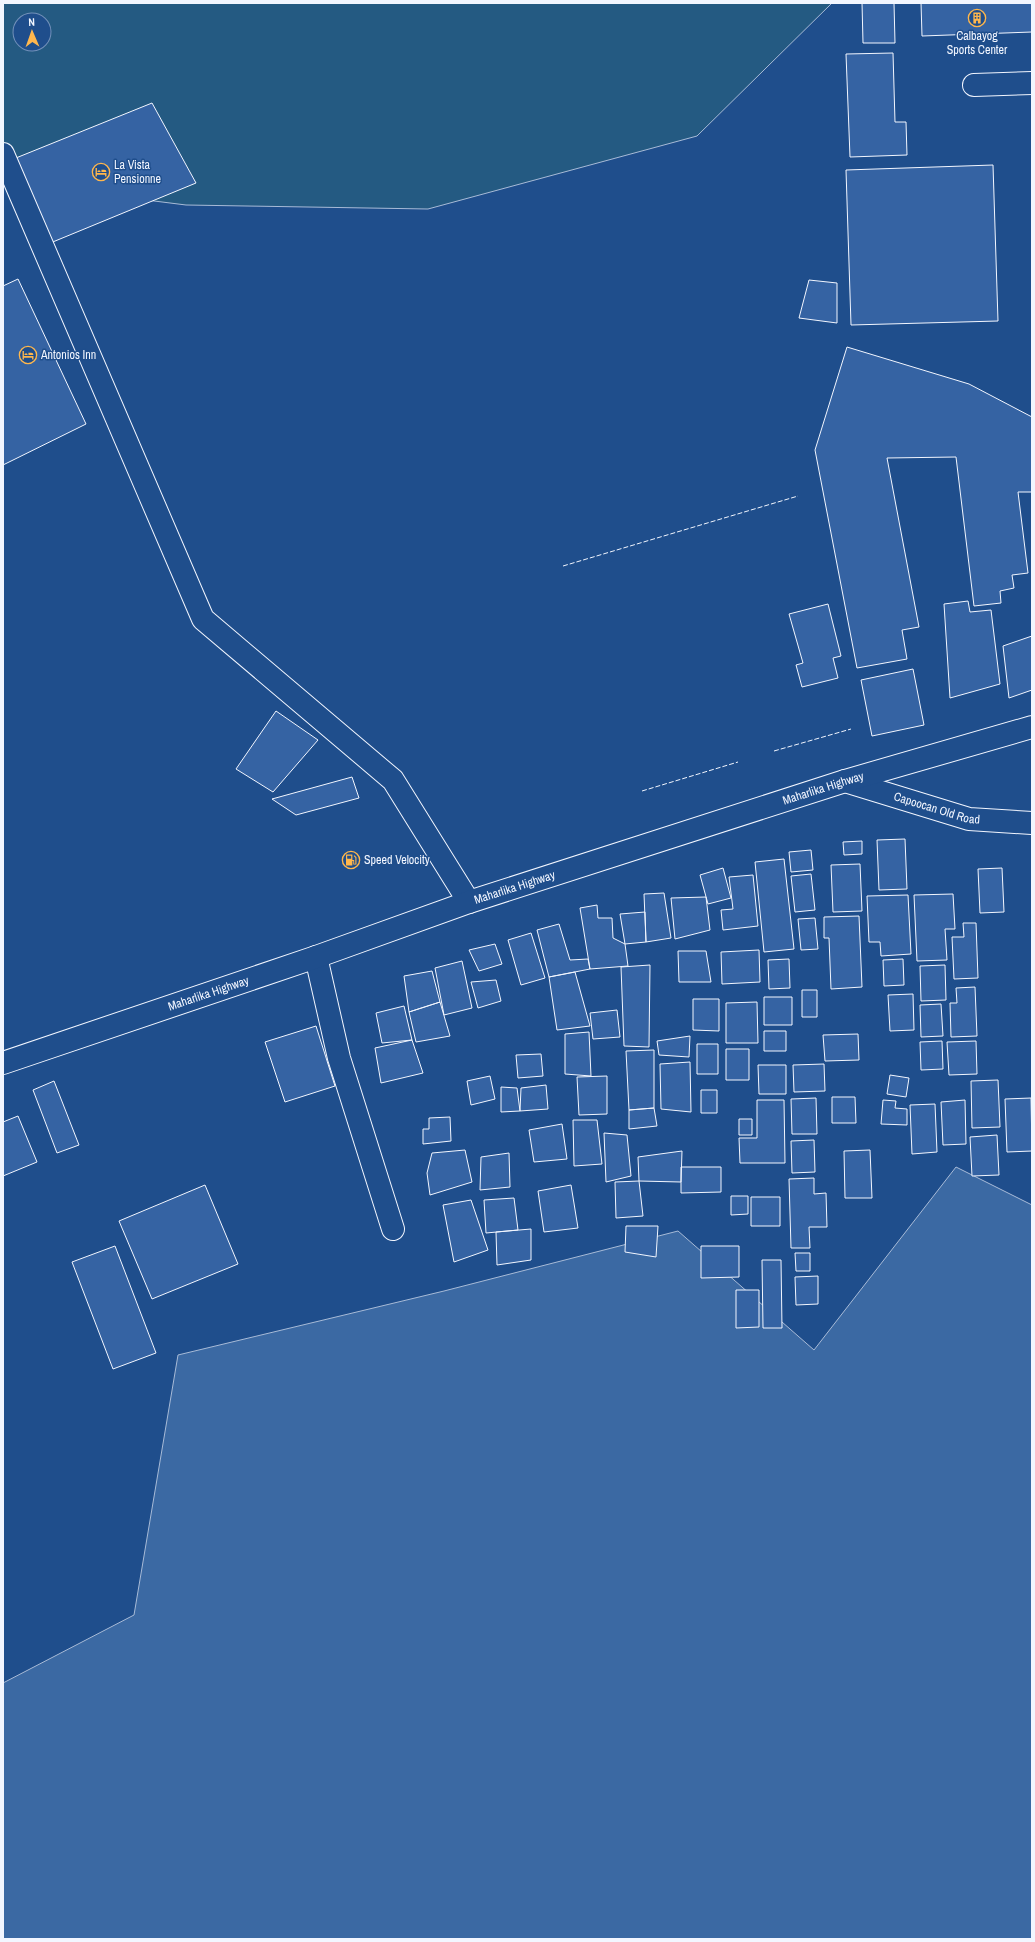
<svg xmlns="http://www.w3.org/2000/svg" width="1035" height="1942" viewBox="0 0 1035 1942" font-family="'Archivo Narrow',sans-serif">
<rect width="100%" height="100%" fill="#1f4e8c"/>
<!-- green -->
<path fill="#245a82" stroke="#a8bbd7" fill-rule="evenodd" d="M3 3H832L697 136 428 209 186 205 3 182ZM20 20H44V44H20Z"/>
<!-- water -->
<path fill="#3b69a3" stroke="#a8bbd7" d="M956 1167 1032 1205V1939H3V1683L134 1615 178 1355 444 1291 678 1231 814 1350Z"/>
<!-- building -->
<path fill="#3563a3" stroke="#f2f6ff" d="M862 3H894L895 43H863Z
M921 3H1032V32L922 36Z
M893 53 895 122H906L907 155 850 157 846 54Z
M152 103 196 183 43 246 6 162Z
M993 165 998 321 851 325 846 170Z
M18 279 86 424 3 465V286Z
M809 280 837 283V323L799 318Z
M847 347 969 384 1032 417V492H1018L1028 573 1012 575 1014 588 1000 591 1001 603 974 606 956 457 887 458 919 627 902 630 907 659 857 668 815 450Z
M968 601 970 612 991 610 1000 684 950 698 944 604Z
M828 604 841 656 833 658 838 678 802 687 796 665 803 663 789 614Z
M1032 636V690L1009 698 1003 646Z
M913 669 924 725 872 736 861 680Z
M276 711 318 740 273 792 236 769Z
M352 777 359 798 296 815 272 799Z
M905 839 907 889 879 890 877 840Z
M862 841V854L844 855 843 842Z
M811 850 813 870 791 872 789 852Z
M784 859 794 949 764 952 755 862Z
M860 864 862 911 833 912 831 865Z
M723 868 731 898 708 904 700 875Z
M1002 868 1004 912 980 913 978 869Z
M811 874 815 910 795 912 791 876Z
M753 875 758 926 723 930 721 910 733 909 729 877Z
M664 893 671 938 646 942 644 894Z
M953 894 955 929H945L947 960 917 961 914 895Z
M908 895 911 954 881 956 880 942H869L867 896Z
M706 897 710 930 675 939 671 898Z
M597 905 598 918H612L613 938 625 944 628 966 590 969 580 908Z
M645 912 646 942 625 944 620 914Z
M859 916 862 987 831 989 829 938H824V917Z
M815 918 818 949 801 950 798 919Z
M963 923H976L978 978 954 979 952 937H964Z
M559 924 570 960 588 959 590 969 549 977 537 930Z
M531 933 545 978 521 985 508 940Z
M495 944 502 964 479 971 469 950Z
M759 950 760 982 722 984 721 952Z
M678 951H706L711 982H679Z
M789 959 790 988 769 989 768 960Z
M903 959 904 985 884 986 883 960Z
M462 961 472 1008 444 1015 435 968Z
M650 965 649 1047 624 1046 621 967Z
M945 965 946 1000 921 1001 920 966Z
M432 971 440 1002 409 1012 404 976Z
M575 972 590 1026 557 1030 549 977Z
M496 980 501 1001 478 1008 471 982Z
M975 987 977 1036 951 1037 950 1003H957L956 988Z
M802 990H817V1017H802Z
M913 994 914 1030 890 1031 888 995Z
M764 997H792V1025H764Z
M693 999H719V1031L693 1030Z
M440 1002 450 1036 416 1042 409 1012Z
M757 1002 758 1043H726V1003Z
M941 1004 943 1036 921 1037 920 1005Z
M404 1006 412 1040 382 1043 376 1013Z
M617 1010 620 1037 593 1039 590 1013Z
M316 1026 335 1086 285 1102 265 1042Z
M764 1031H786V1051H764Z
M589 1032 591 1076 565 1074V1034Z
M858 1034 859 1060 825 1061 823 1035Z
M690 1036 689 1057 659 1055 657 1041Z
M412 1040 423 1073 381 1083 375 1048Z
M942 1041 943 1069 921 1070 920 1042Z
M976 1041 977 1074 949 1075 947 1042Z
M697 1044H718V1074H697Z
M726 1049H749V1080H726Z
M654 1050V1108L629 1110 626 1051Z
M541 1054 543 1076 518 1078 516 1055Z
M690 1062 691 1112 661 1109 660 1064Z
M824 1064 825 1091 794 1092 793 1065Z
M758 1065H786V1094H759Z
M890 1075 909 1078 906 1097 887 1094Z
M490 1076 495 1099 471 1105 467 1081Z
M607 1076V1114L579 1115 577 1077Z
M998 1080 1000 1127 972 1128 971 1081Z
M54 1081 79 1145 57 1153 33 1090Z
M546 1085 548 1109 520 1111 521 1088Z
M501 1087 517 1088 520 1111 501 1112Z
M701 1090H717V1113H701Z
M832 1097H855L856 1123H832Z
M816 1098 817 1134H792L791 1099Z
M1031 1098 1032 1151 1007 1152 1005 1099Z
M757 1100H784L785 1163H740L739 1138H757Z
M883 1100 896 1101 895 1108 907 1109V1125L881 1124Z
M965 1100 966 1144 943 1145 941 1102Z
M935 1104 937 1152 912 1154 910 1105Z
M654 1108 657 1126 629 1129V1110Z
M18 1116 37 1162 3 1176V1122Z
M450 1117 451 1141 423 1144V1129H429V1118Z
M739 1119H752V1135H739Z
M573 1120H597L602 1164 574 1166Z
M562 1124 567 1159 534 1162 529 1130Z
M604 1133 627 1135 631 1176 606 1182Z
M997 1135 999 1175 972 1176 970 1137Z
M814 1140 815 1172 792 1173 791 1141Z
M465 1150 472 1182 430 1195 427 1173 432 1153Z
M870 1150 872 1198H845L844 1151Z
M682 1151 681 1182 639 1181 638 1157Z
M509 1153 510 1187 480 1190 481 1157Z
M681 1167H721V1192L681 1193Z
M814 1178V1194L826 1193 827 1227H809L810 1248H791L789 1179Z
M639 1181 643 1216 616 1218 615 1182Z
M205 1185 238 1264 152 1299 119 1221Z
M571 1185 578 1228 544 1232 538 1191Z
M731 1196H748V1214L731 1215Z
M751 1197H780V1226H751Z
M514 1198 518 1230 486 1233 484 1200Z
M471 1200 488 1250 454 1262 443 1205Z
M626 1226H658L656 1257 625 1252Z
M531 1229V1260L497 1265 496 1232Z
M115 1246 156 1353 113 1369 72 1262Z
M701 1246H739V1277L701 1278Z
M795 1253H810V1271H796Z
M762 1260H781L782 1328H763Z
M818 1276V1304L796 1305 795 1277Z
M736 1290H759V1327L736 1328Z"/>
<g fill="none" stroke-linecap="round" stroke-linejoin="round">
<defs>
<path id="minor" d="M974 85 1032 83
M3 154 203 619 393 780 469 902
M316 957 339 1058 393 1229"/>
<g id="tertiary">
<path id="s1" d="M845 781 969 819 1032 823"/>
</g>
<g id="secondary">
<path id="s2" d="M3 1063 316 957 469 902 845 781 1032 727"/>
</g>
</defs>
<!-- minor casing -->
<use href="#minor" stroke="#f2f6ff" stroke-width="24"/>
<!-- tertiary casing -->
<use href="#tertiary" stroke="#f2f6ff" stroke-width="24"/>
<!-- secondary casing -->
<use href="#secondary" stroke="#f2f6ff" stroke-width="24"/>
<!-- minor -->
<use href="#minor" stroke="#1f4e8c" stroke-width="22"/>
<!-- tertiary -->
<use href="#tertiary" stroke="#1f4e8c" stroke-width="22"/>
<!-- secondary -->
<use href="#secondary" stroke="#1f4e8c" stroke-width="22"/>
<!-- fence -->
<path stroke="#f2f6ff" stroke-width="1" stroke-dasharray="5 2" stroke-linecap="butt" d="M563 566 798 496
M774 751 851 729
M642 791 738 762"/>
</g>
<!-- icons -->
<defs>
<symbol id="building-ring" viewBox="-11 -11 22 22"><circle r="9.5" fill="#1f4e8c" stroke="#ffb74d" stroke-width="1.5"/><path d="M-4-6H4V6H1V3H-1V6H-4ZM-2.5-4.3h1.7v1.8h-1.7ZM.8-4.3h1.7v1.8H.8ZM-2.5-1h1.7V.8h-1.7ZM.8-1h1.7V.8H.8Z" fill="#ffb74d"/></symbol>
<symbol id="hotel-ring" viewBox="-11 -11 22 22"><circle r="9.5" fill="#1f4e8c" stroke="#ffb74d" stroke-width="1.5"/><path d="M-6-4.5h1.5V1H6V5H4.5V3h-9V5H-6ZM-4 0a1.8 1.8 0 1 1 3.6 0ZM.5 0V-2.5h3Q6-2.5 6 0Z" fill="#ffb74d"/></symbol>
<symbol id="fuel-ring" viewBox="-11 -11 22 22"><circle r="9.5" fill="#1f4e8c" stroke="#ffb74d" stroke-width="1.5"/><path d="M-5.5-6h7V0h2V4h1.3V-2.5L3-4.5l.8-.8L6-3V5H2.5V1h-1V6h-7ZM-4.2-4.7v3.2H.2V-4.7Z" fill="#ffb74d"/></symbol>
</defs>
<g fill-rule="evenodd">
<use href="#building-ring" x="967" y="8" width="20" height="20"/>
<use href="#hotel-ring" x="91" y="162" width="20" height="20"/>
<use href="#hotel-ring" x="18" y="345" width="20" height="20"/>
<use href="#fuel-ring" x="341" y="850" width="20" height="20"/>
</g>
<g text-anchor="middle" stroke-width="3" stroke-linejoin="round" paint-order="stroke">
<!-- poi labels -->
<g font-size="12" fill="#f2f6ff" stroke="#1f4e8c" text-anchor="start">
<text x="977" y="40" text-anchor="middle">Calbayog<tspan x="977" dy="14">Sports Center</tspan></text>
<text x="114" y="169">La Vista<tspan x="114" dy="14">Pensionne</tspan></text>
<text x="41" y="359">Antonios Inn</text>
<text x="364" y="864">Speed Velocity</text>
</g>
<!-- street labels -->
<g font-size="12" fill="#f2f6ff" stroke="#1f4e8c">
<text dy="4" stroke="none"><textPath href="#s2" startOffset="865">Maharlika Highway</textPath></text>
<text dy="4" stroke="none"><textPath href="#s1" startOffset="96">Capoocan Old Road</textPath></text>
<text dy="4" stroke="none"><textPath href="#s2" startOffset="541">Maharlika Highway</textPath></text>
<text dy="4" stroke="none"><textPath href="#s2" startOffset="217">Maharlika Highway</textPath></text>
</g>
</g>
<!-- border -->
<rect width="1035" height="1942" fill="none" stroke="#f2f6ff" stroke-width="8"/>
<!-- north arrow -->
<g transform="translate(32 32) rotate(358)"><circle r="19" fill="#1f4e8c" stroke="#7391ba"/>
<path d="M0-3L7 15L0 10L-7 15Z" fill="#ffb74d"/>
<text y="-6" font-size="11" font-weight="bold" text-anchor="middle" fill="#f2f6ff">N</text>
</g>
</svg>
